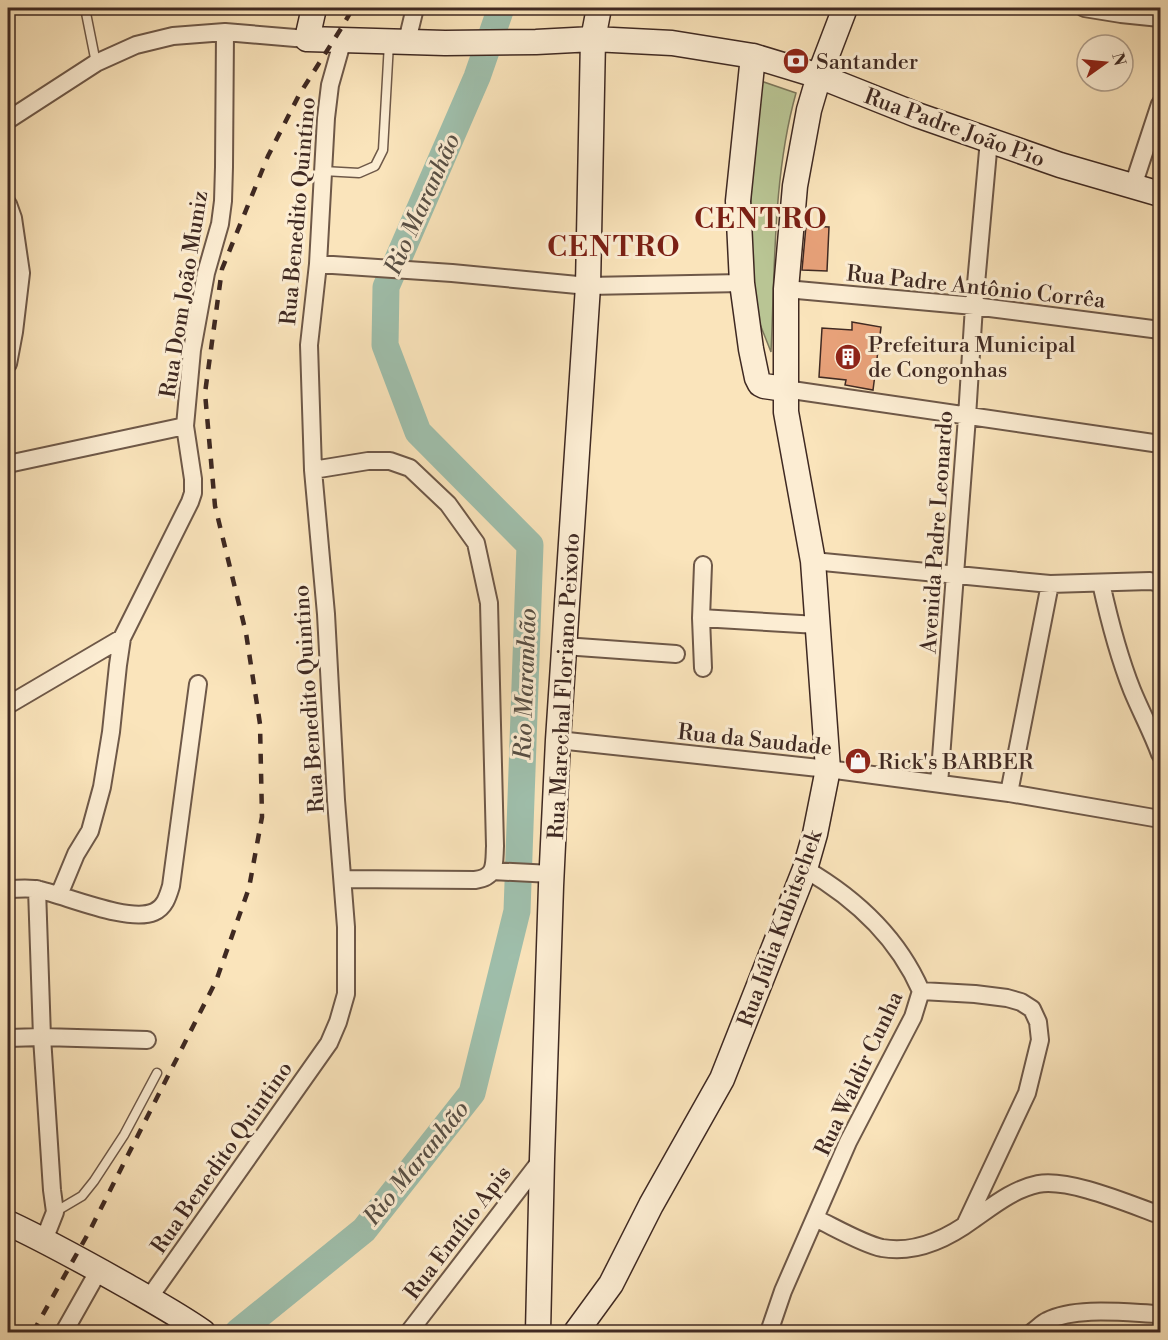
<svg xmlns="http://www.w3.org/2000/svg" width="1168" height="1340" viewBox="0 0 1168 1340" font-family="'Libre Bodoni',serif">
<rect width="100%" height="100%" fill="#fae4bb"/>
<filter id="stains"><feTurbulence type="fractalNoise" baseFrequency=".00333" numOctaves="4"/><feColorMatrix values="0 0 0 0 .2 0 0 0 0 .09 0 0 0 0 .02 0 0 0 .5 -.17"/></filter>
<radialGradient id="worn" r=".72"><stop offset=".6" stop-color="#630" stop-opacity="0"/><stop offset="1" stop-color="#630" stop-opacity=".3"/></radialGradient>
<!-- green -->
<path fill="#b9c594" stroke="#7c775b" stroke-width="1.5" d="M761 81 796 93C773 175 775 268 771 352L754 309 750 172Z"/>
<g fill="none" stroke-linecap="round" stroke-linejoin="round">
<!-- river -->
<path stroke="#9fbfac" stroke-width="27" d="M238 1332 364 1230 472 1093 517 911 530 545 418 432 385 345 386 287 477 77 501 8"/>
</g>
<!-- building -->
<path fill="#e7a179" stroke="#3f2922" stroke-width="1.5" d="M806 226 829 227 827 271 802 270Z
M852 322 881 327 873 390 845 385 846 380 819 377 822 328 852 330Z"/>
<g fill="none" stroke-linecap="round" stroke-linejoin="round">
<defs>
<path id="lane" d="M85 8 96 63
M323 171 359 173 375 166 383 150 389 43
M55 1212 82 1196 94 1181 124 1135 157 1073"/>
<path id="street" d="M1084 8 1121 14 1160 18
M407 41 415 8
M8 120 96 63 136 45 173 36 225 32 307 39
M1133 186 1160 104
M8 204 13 218 21 273 14 332 8 364
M318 264 452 273 588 286 742 283
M786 289 974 306 1160 330
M785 389 1160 444
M8 464 185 426
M313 470 368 461H390L410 468 448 504 476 543 489 603 495 846C494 864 497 877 475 880L343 879
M813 561 1050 584 1150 581 1160 583
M703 565 701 618 818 625
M1101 583C1109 619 1118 655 1132 690 1141 712 1152 732 1160 754
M701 618 703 668
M564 646 676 654
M8 705 122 638
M558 740 828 769 1009 793 1160 819
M939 784 967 417 974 306 989 140
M1009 793 1050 584
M492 871 552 874
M8 889C18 889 30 887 40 890 67 896 129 923 154 912 165 907 168 896 171 886L198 684
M37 889 42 1037 52 1190 55 1212 44 1240
M59 895 76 854 90 831 102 787 111 732 118 665 122 638 190 502 193 493V479L185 426 192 350 206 273 220 224 223 201 224 167 225 32
M921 991 975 994 1007 998 1021 1002 1032 1009 1038 1022 1040 1040 1027 1093 966 1223
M8 1038 42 1037 147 1040
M815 1218C834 1227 863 1244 882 1248 916 1254 947 1239 974 1219 994 1205 1014 1189 1038 1184 1069 1178 1129 1204 1160 1215
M149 1298 329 1043 338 1022 346 994V927L336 800 326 614 313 470 309 345 318 264 326 118 330 85 343 39
M64 1332 99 1270
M409 1332 542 1159
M769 1332 783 1291 848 1142 913 1017 921 991C898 938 855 898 805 869
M1032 1332C1037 1329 1042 1323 1047 1321 1076 1306 1128 1313 1160 1314"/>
<path id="secondary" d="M314 8 307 39 445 43 536 42 593 39 672 43 753 56 819 76 917 115 1060 165 1160 194
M753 56 738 201 742 283 751 349 757 378 760 384 764 386 785 389
M8 1223C49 1242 88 1264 127 1286 153 1301 179 1315 203 1332
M538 1332 542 1159 551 886 558 740 588 286 593 39 599 8
M576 1332 611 1284 651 1205 722 1079 805 869 815 834 828 769 813 561 786 412V289L795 186 809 110 819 76 845 8"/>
</defs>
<!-- lane casing -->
<use href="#lane" stroke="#6e5848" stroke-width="11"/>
<!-- street casing -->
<use href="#street" stroke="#6e5848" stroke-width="20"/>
<!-- secondary casing -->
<use href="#secondary" stroke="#3f2922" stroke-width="27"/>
<!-- lane -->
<use href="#lane" stroke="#fcedd3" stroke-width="8"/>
<!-- street -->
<use href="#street" stroke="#fcedd3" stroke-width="16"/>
<!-- secondary -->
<use href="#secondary" stroke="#fcedd3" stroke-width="24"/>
<!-- rail -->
<path stroke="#3f2922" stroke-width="4.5" stroke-dasharray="10 10" stroke-linecap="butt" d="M33 1332 89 1232 216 981 249 888 262 817 260 724 246 633 215 506 205 393 222 269 268 156 299 95 342 27 353 8"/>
</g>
<!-- icons -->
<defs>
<symbol id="bank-disc" viewBox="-11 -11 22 22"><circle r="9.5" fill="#8f2418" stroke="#fcedd3"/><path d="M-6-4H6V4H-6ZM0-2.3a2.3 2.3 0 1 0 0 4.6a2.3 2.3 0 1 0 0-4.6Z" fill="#fff"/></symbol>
<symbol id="building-disc" viewBox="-11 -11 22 22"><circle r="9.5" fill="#8f2418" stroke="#fcedd3"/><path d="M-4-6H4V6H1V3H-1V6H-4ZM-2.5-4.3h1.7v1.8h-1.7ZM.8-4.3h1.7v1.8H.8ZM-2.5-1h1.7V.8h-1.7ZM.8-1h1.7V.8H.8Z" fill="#fff"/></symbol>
<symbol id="shop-disc" viewBox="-11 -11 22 22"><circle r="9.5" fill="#8f2418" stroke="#fcedd3"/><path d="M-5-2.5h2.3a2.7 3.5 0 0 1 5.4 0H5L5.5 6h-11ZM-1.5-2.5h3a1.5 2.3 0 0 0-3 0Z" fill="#fff"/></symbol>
</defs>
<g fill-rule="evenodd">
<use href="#bank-disc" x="781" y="46" width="30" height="30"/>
<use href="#building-disc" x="833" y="342" width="30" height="30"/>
<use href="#shop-disc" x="843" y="746" width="30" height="30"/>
</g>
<g text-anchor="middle" stroke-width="6" stroke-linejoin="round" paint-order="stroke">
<!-- poi labels -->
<g font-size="22" fill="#3f2922" stroke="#fcedd3" text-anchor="start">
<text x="816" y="69">Santander</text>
<text x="868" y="352">Prefeitura Municipal<tspan x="868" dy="25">de Congonhas</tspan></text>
<text x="878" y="769">Rick's BARBER</text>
</g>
<!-- street labels -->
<g font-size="22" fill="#3f2922" stroke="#fcedd3">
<text transform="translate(955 127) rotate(20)" y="8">Rua Padre João Pio</text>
<text transform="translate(297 211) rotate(-85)" y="8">Rua Benedito Quintino</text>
<text transform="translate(976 286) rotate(6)" y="8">Rua Padre Antônio Corrêa</text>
<text transform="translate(183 294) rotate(-81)" y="8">Rua Dom João Muniz</text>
<text transform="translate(936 532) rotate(-86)" y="8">Avenida Padre Leonardo</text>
<text transform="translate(563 686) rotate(-87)" y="8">Rua Marechal Floriano Peixoto</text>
<text transform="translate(308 699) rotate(-94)" y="8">Rua Benedito Quintino</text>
<text transform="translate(755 739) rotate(6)" y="8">Rua da Saudade</text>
<text transform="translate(779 928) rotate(-70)" y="8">Rua Júlia Kubitschek</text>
<text transform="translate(858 1073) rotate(-65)" y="8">Rua Waldir Cunha</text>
<text transform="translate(221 1157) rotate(-55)" y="8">Rua Benedito Quintino</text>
<text transform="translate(457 1232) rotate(-53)" y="8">Rua Emílio Apis</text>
</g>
<!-- water labels -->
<g font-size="24" font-style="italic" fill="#574e44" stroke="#fcedd3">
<text transform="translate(422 204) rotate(-66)" y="8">Rio Maranhão</text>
<text transform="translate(525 684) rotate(-88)" y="8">Rio Maranhão</text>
<text transform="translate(416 1163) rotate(-51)" y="8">Rio Maranhão</text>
</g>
<!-- district labels -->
<g font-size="28" font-weight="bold" letter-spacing="1.5" fill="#7a1f14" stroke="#fcedd3">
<text x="761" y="228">CENTRO</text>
<text x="614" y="256">CENTRO</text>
</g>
</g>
<!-- margin -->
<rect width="1168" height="1340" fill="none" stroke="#fae4bb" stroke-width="30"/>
<rect x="9" y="9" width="1150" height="1322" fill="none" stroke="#3f2922" stroke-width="3"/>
<rect x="15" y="15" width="1138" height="1310" fill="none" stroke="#3f2922" stroke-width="1.5"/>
<!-- north arrow -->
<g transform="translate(1105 63) rotate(75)"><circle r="28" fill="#fcedd3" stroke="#b09f8c" stroke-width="1.5"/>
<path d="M0-4.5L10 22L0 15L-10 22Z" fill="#8f2418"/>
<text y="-9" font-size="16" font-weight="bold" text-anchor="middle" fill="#3f2922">N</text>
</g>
<rect width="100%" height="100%" filter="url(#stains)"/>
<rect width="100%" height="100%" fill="url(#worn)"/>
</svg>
